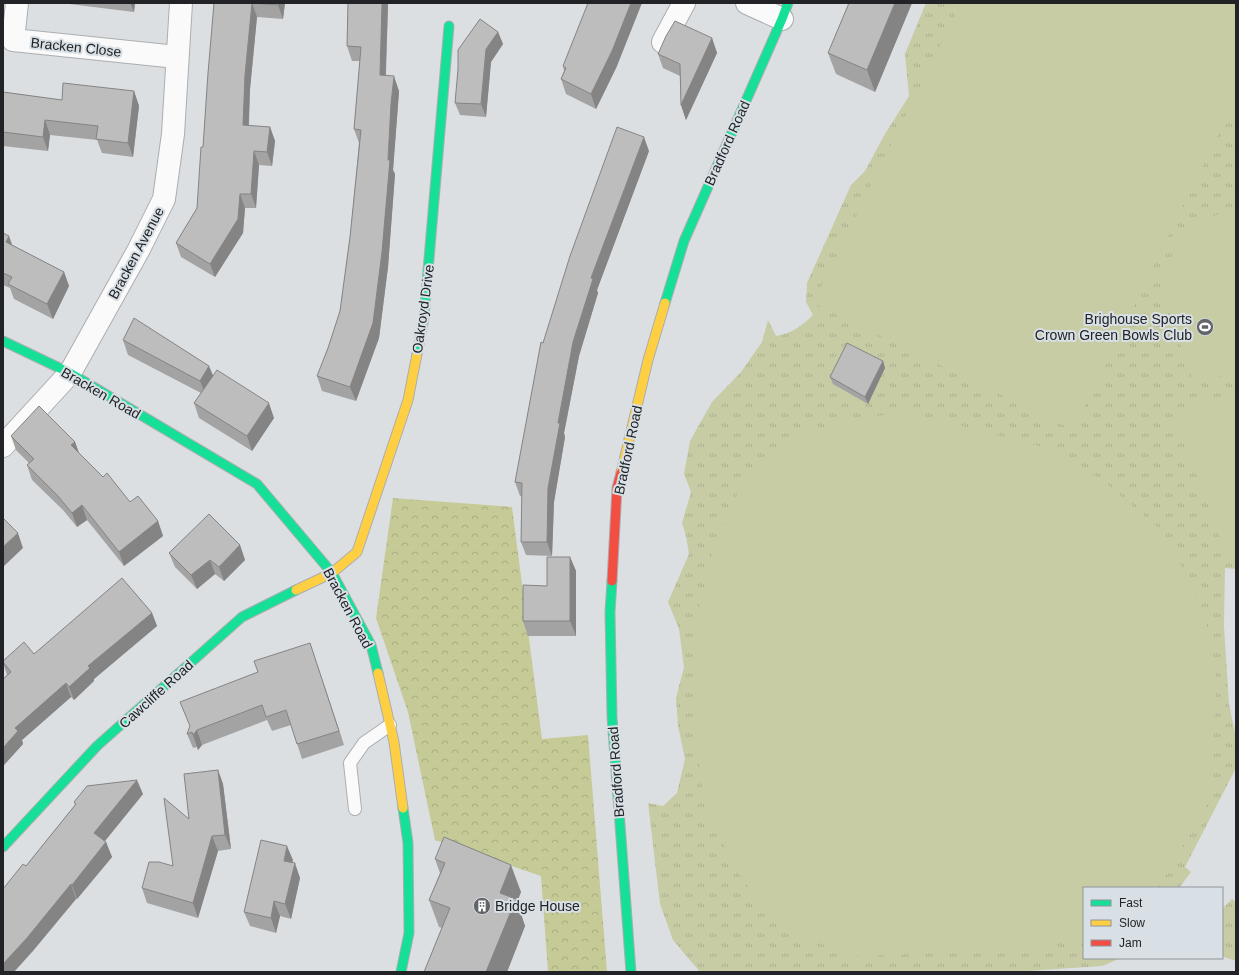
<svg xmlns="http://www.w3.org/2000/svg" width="1239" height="975" viewBox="0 0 1239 975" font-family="Arial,sans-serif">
<defs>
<pattern id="grass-tufts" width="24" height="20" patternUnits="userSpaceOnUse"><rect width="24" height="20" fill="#c7cca5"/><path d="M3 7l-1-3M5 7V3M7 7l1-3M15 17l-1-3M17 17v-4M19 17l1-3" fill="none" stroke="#abaf8e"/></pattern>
<pattern id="forest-crowns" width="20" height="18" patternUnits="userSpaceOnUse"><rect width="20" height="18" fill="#c5ca96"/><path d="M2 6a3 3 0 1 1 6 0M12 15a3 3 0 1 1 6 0" fill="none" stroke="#a9ad81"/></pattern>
</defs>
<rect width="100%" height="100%" fill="#dcdfe2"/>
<!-- grass -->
<path fill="url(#grass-tufts)" d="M926 3H1236V569L1225 568 1224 626 1229 704 1236 737V768L1185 867 1191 872 1179 888H1084V958H1121L1102 966 1011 972H700L673 940 660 904 648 803 663 806 677 793 685 759 678 726 676 698 684 667 679 629 668 602 689 554 686 536 682 523 691 492 684 474 690 441 712 402 741 372 762 342 768 320 776 336C792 333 802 326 813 315L806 302 807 283 851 185 865 171 885 134 909 96 905 54Z
M1232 899 1236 902V961L1224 957 1222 954V909Z"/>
<!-- forest -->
<path fill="url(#forest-crowns)" d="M393 498 512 507 542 739 588 735 607 972H548L541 876 435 840 408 712 376 618Z"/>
<!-- pitch -->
<path fill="#c7cca5" d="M961 3H1236V98L1073 430 813 303Z
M1236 208V371L1194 384 1160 283 1184 227Z
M1236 391V558L1229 561 1174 415Z
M903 411 1043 447 1101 479 1165 534 1203 609 1217 680 1209 802 1158 888H1084V934L1049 947 849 957 785 926 743 881 705 809 695 734 698 614 715 540 749 470 812 430Z"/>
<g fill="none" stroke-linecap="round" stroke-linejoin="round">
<defs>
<path id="lane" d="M355 809 350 763 364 743 390 725"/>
<path id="street" d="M17 3 13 40 177 57
M747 3 782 19
M663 42 684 3
M3 446 70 373 138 251 164 199 173 134 181 3"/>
<path id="fast" d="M665 303 684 241 782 19 788 3
M3 341 70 373 257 484 332 573 371 645 378 673
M417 354 424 317 449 26
M612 581 610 612 612 717 631 972
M3 847 97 746 242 617 296 590
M401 972 409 933 408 843 403 808"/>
<path id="slow" d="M621 473 648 360 665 303
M296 590 332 573 357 552 408 400 417 354
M378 673 394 742 403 808"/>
<path id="jam" d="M612 581 617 488 621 473"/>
</defs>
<!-- lane casing -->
<use href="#lane" stroke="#abaeb0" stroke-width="14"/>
<!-- street casing -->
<use href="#street" stroke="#abaeb0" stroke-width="24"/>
<!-- fast casing -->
<use href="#fast" stroke="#abaeb0" stroke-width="11"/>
<!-- slow casing -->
<use href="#slow" stroke="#abaeb0" stroke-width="11"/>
<!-- jam casing -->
<use href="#jam" stroke="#abaeb0" stroke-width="11"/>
<!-- lane -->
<use href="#lane" stroke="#fafafb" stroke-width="12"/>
<!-- street -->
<use href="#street" stroke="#fafafb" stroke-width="22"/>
<!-- fast -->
<use href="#fast" stroke="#16e098" stroke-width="9"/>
<!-- slow -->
<use href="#slow" stroke="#ffcf43" stroke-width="9"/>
<!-- jam -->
<use href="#jam" stroke="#f24e42" stroke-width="9"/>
</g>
<!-- wall -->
<path fill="#a3a3a3" d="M69 3H135L134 12 69 4Z
M214 3H285L283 19 257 17 250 89 249 126 270 127 275 141 272 166 259 165 256 208H245L243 233 215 277 181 257 176 243 197 208 203 147Z
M348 3H388V5L386 76 399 91 397 118 393 170 395 174 388 267 379 338 356 401 322 391 317 376 328 348 340 311 350 237 359 143 354 129 360 61H352L347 46Z
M849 3H912L875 92 836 74 828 53Z
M498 32 503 44 491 62 486 117 460 115 455 103Z
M712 38 717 53 686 120 681 105 680 76 663 68 658 54Z
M563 66H617L596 109 566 94 561 79 564 71Z
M134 91 139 106 133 157 102 153 97 140 50 135 48 151 3 146V92L62 100Z
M649 151 597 290 598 293 579 356 564 433 565 437 554 502 552 556 526 555 521 542 522 496H520L515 482 543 343Z
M3 233 12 245 64 272 69 286 53 319 14 299 10 288 3 285Z
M123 340 213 376 274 418 252 451 199 418 194 403 201 393 128 355Z
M883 361 885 368 868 404 833 384 830 377Z
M11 436 75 442 79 453 103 477 130 502 158 521 163 536 124 566 87 520 77 527 63 510 32 480 27 465 29 463 16 450Z
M240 545 245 560 224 581 215 574 197 589 175 567 169 553Z
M570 557 576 571V636H528L523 621 547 586Z
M152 613 157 626 94 679V681L74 700 71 697 22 740 23 744 4 765 3 764V679L7 675 3 663V661L34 654Z
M310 643 344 745 302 759 291 725 272 731 267 720 202 745 198 750 197 747 193 748 187 734 258 672Z
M218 770 223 784 231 849 218 851 198 918 147 903 142 888 173 866 189 819Z
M143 794 105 841 106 842 112 857 77 899H76L32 952 26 866 75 805 74 802Z
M435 859 521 892 517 902 525 926 507 972H424L442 928 439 927 429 900 440 873Z
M293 860 292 863 300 878 291 919 280 916 276 933 250 926 244 912Z"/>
<!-- shaded-wall -->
<path fill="#848485" d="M130 3H135L134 12Z
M252 3 257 17 250 89 248 139 243 125 245 75Z
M279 3H285L283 19 278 5Z
M382 3H388V5L385 90 380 75Z
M631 3H642L617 66 596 109 591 94Z
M895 3H912L875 92 867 70Z
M498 32 503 44 491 62 486 117 481 104 486 49Z
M712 38 717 53 686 120 681 105Z
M394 76 399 91 397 118 393 170 395 174 388 267 379 338 356 401 350 387 388 160 391 104Z
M134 91 139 106 133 157 128 143Z
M45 120 50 135 48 151 43 137Z
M270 127 275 141 272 166 267 152Z
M644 137 649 151 597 290 598 293 579 356 564 433 565 437 554 502 552 556 547 542 548 488 558 423 573 342 591 278Z
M254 151 259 165 256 208 251 194Z
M240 194 245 208 243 233 215 277 210 264Z
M9 236 14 250 6 242Z
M64 272 69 286 53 319 47 304Z
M883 361 885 368 868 404 865 397Z
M209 366 215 380 206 395 200 381Z
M269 403 274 418 252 451 247 436Z
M75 442 80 456 71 445Z
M82 505 87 520 77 527 72 513Z
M158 521 163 536 124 566 119 552Z
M18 533 23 548 3 567V547Z
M240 545 245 560 224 581 219 567Z
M570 557 576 571V636L570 621Z
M210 560 215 574 197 589 191 575Z
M152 613 157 626 94 679V681L74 700 69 687 88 666Z
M310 643 344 745 339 731Z
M66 683 71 697 22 740 23 744 4 765 3 761V748L15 728Z
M197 730 202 745 198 750 193 735Z
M218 770 223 784 231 849 225 835Z
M137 780 143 794 100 847 94 833Z
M212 836 218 851 198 918 193 903Z
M106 842 112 857 77 899 72 885Z
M287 846 293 860 289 876 284 861Z
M295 863 300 878 291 919 285 904Z
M511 865 521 892 517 902 525 926 507 972H486L500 893Z
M71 884 76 899 32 952 14 972H3V964Z
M274 901 280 916 276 933 271 918Z"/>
<!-- building -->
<path fill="#bdbdbe" stroke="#848485" d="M214 3H252L245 75 243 125 270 127 267 152 254 151 251 194H240L238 219 210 264 176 243 197 208 201 147H203L208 73Z
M252 3H279L278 5Z
M348 3H382L380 75 394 76 391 104 388 160H390L382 252 373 323 350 387 317 376 328 348 340 311 350 237 361 130 354 129 361 47 347 46Z
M588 3H631L612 51 591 94 561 79 566 68 563 66Z
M849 3H895L867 70 828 53Z
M480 19 498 32 486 49 481 104 455 103 458 69V50Z
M675 21 712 38 681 105 680 64 658 54 666 36Z
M63 83 134 91 128 143 96 139 98 126 45 120 43 137 3 132V92L62 100Z
M617 127 644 137 591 278 593 279 573 342 558 423H560L548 488 547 542H521L522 483 515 482 541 342 543 343 570 256Z
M3 233 9 236 6 242 64 272 47 304 8 284 12 277 3 273Z
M134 318 209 366 200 381 123 340Z
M847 343 883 361 865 397 830 377Z
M217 370 269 403 247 436 194 403Z
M39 406 75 442 71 445 103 477 107 473 130 502 138 496 158 521 119 552 82 505 72 513 58 496 27 465 34 459 11 436Z
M209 514 240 545 219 567 210 560 191 575 169 553Z
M3 518 18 533 3 547Z
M547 557H570V621H523V585L547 586Z
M122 578 152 613 88 666 90 668 69 687 66 683 15 728 18 731 3 748V679L11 672 3 662V661L24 642 34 654Z
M310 643 339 731 297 744 286 710 266 717 262 705 197 730 193 735 192 732 187 734 190 726 180 702 258 672 254 661Z
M218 770 225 835 212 836 193 903 142 888 149 862H159L173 866 164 798 189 819 184 774Z
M137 780 94 833 106 842 72 885 71 884 27 938 3 964V889L23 864 26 866 76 804 74 802 87 786Z
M444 837 511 865 500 893 516 899 486 972H424L450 908 429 900 445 863 435 859Z
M261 840 287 846 284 861 295 863 285 904 274 901 271 918 244 912Z"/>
<!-- icons -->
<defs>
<symbol id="stadium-disc" viewBox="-11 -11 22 22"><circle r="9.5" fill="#626568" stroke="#d8e0e6"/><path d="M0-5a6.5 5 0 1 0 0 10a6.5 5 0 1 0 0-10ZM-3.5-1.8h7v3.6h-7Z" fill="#fff"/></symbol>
<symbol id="building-disc" viewBox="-11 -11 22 22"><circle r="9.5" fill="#626568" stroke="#d8e0e6"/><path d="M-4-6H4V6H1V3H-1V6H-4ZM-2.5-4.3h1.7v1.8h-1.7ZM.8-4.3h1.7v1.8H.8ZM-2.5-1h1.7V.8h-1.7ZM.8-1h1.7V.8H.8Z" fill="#fff"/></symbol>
</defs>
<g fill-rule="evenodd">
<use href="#stadium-disc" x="1195" y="317" width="20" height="20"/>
<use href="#building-disc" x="472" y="896" width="20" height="20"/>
</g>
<g text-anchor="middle" stroke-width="4" stroke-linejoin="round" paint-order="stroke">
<!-- street labels -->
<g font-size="14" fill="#212326" stroke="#d8e0e6">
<text transform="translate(76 47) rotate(6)" y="5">Bracken Close</text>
<text transform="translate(727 143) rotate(-66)" y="5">Bradford Road</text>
<text transform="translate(136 253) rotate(-62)" y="5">Bracken Avenue</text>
<text transform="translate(423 309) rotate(-82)" y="5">Oakroyd Drive</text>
<text transform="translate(101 393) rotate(30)" y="5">Bracken Road</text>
<text transform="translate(628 450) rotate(-78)" y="5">Bradford Road</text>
<text transform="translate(348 608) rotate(62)" y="5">Bracken Road</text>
<text transform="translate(156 694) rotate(-42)" y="5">Cawcliffe Road</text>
<text transform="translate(616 772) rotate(-94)" y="5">Bradford Road</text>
</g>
<!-- poi labels -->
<g font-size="14" fill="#212326" stroke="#d8e0e6" text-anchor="end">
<text x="1192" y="324">Brighouse Sports<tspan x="1192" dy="16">Crown Green Bowls Club</tspan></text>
<text x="495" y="911" text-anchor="start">Bridge House</text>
</g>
</g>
<!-- border -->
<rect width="1239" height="975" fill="none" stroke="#212326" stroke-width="8"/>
<!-- legend -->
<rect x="1083" y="887" width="140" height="72" fill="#d8e0e6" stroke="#8f9499"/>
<rect x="1091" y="900" width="20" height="6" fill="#16e098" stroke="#8f9499"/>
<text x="1119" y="907" font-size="12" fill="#212326">Fast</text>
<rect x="1091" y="920" width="20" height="6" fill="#ffcf43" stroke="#8f9499"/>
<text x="1119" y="927" font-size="12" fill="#212326">Slow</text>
<rect x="1091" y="940" width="20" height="6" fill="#f24e42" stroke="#8f9499"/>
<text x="1119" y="947" font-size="12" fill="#212326">Jam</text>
</svg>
